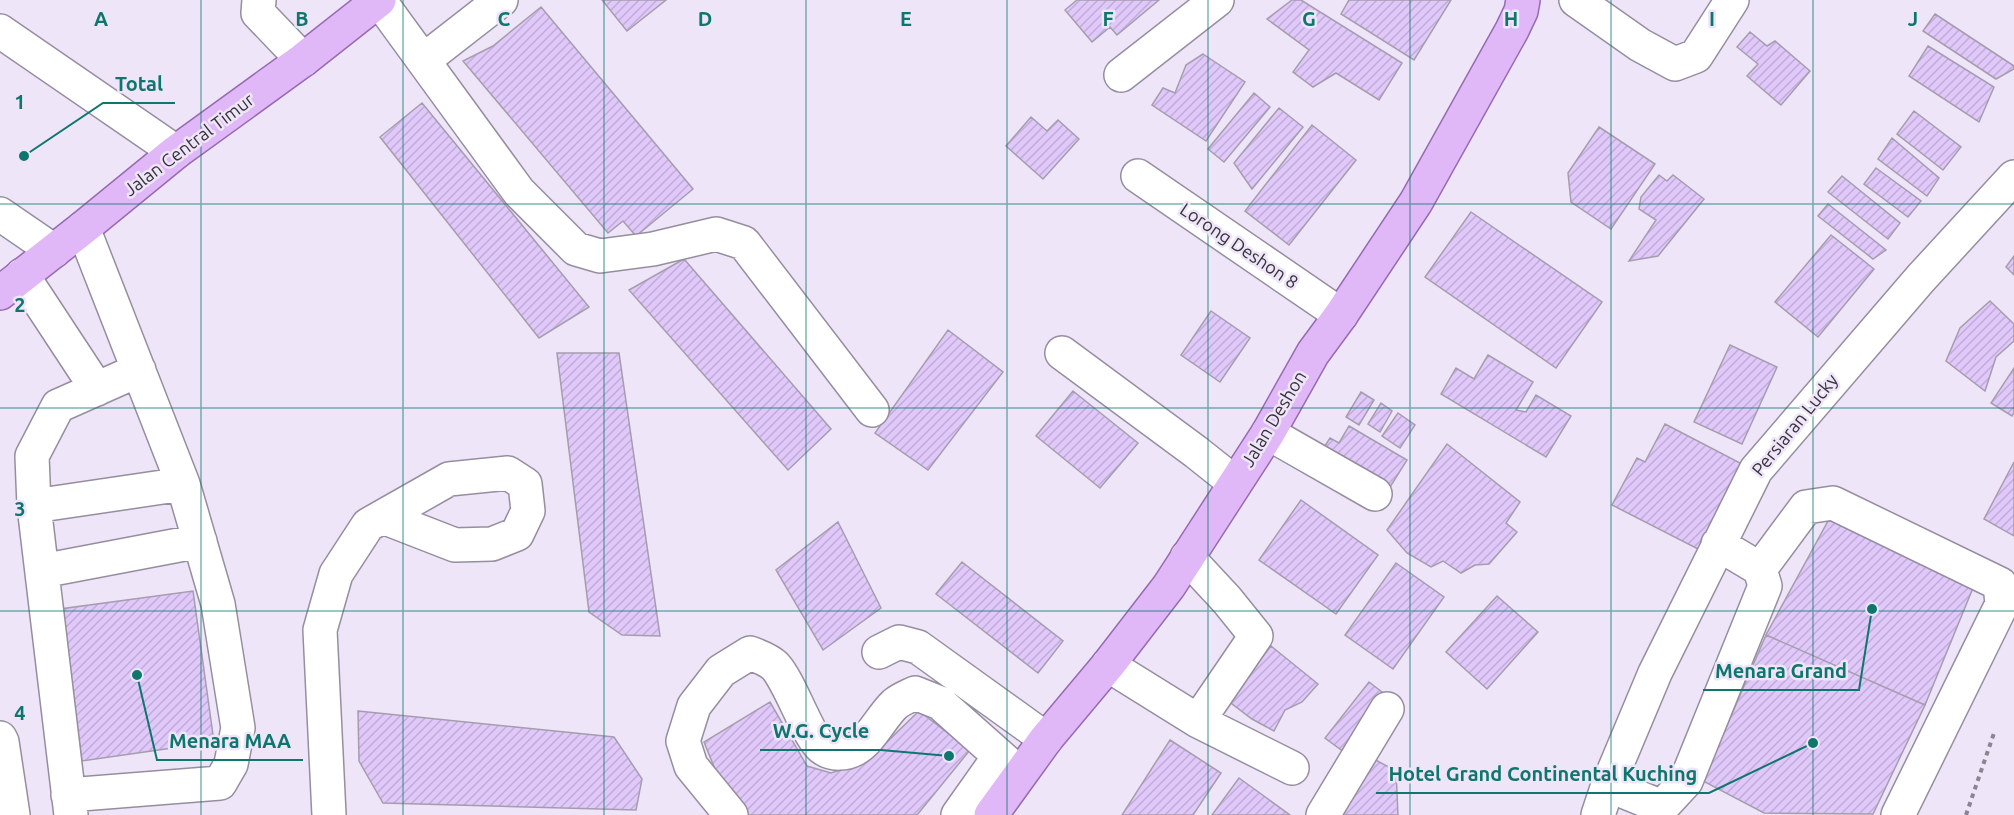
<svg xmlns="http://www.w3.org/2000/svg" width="2014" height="815" viewBox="0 0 2014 815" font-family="Ubuntu,sans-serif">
<defs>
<pattern id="building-hatch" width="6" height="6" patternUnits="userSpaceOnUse" patternTransform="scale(1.5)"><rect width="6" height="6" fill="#e0c8fa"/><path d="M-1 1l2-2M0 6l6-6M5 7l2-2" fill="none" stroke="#c1acd7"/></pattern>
</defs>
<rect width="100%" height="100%" fill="#eee5f8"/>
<!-- building -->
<path fill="url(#building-hatch)" stroke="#a59dad" stroke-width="1.5" d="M602 0H666L627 31Z
M1077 0H1159L1117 35 1110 27 1092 42 1065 10Z
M1292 0H1301L1402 63 1379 100 1336 73 1313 87 1293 72 1309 50 1267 19Z
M1349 0H1451L1414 60 1341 14Z
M541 7 693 189 636 236 623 221 608 233 463 61 493 46Z
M1935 14 2014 66V69L1996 79 1923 31Z
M1750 32 1767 46 1775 41 1810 71 1781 105 1747 76 1758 64 1737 47Z
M1928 46 1994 87 1979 122 1909 76Z
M1203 54 1245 82 1206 141 1152 105 1163 88 1175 93 1186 65Z
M1254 93 1270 107 1224 162 1208 149Z
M422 103 589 307 539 338 380 137Z
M1279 108 1303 127 1252 189 1234 163Z
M1914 111 1961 147 1943 170 1897 134Z
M1031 117 1047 131 1058 120 1079 139 1043 179 1006 146Z
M1312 125 1356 160 1289 245 1245 211Z
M1599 127 1655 164 1611 229 1571 202 1568 173Z
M1892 138 1939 178 1927 196 1878 159Z
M1876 168 1921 201 1908 217 1864 184Z
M1659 175 1667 181 1673 175 1704 199 1658 256 1629 261 1656 220 1639 209 1641 197Z
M1842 176 1900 223 1888 239 1828 192Z
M1828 204 1886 250 1873 259 1818 216Z
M1471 212 1602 302 1556 368 1425 277Z
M1831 235 1874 269 1818 337 1775 302Z
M2014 256V275L2006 267Z
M684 259 831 429 788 470 629 290Z
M1990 301 2014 324V341L1996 357 1985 391 1946 361 1960 328Z
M1211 311 1250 338 1220 382 1181 355Z
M948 330 1003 372 928 470 875 433Z
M1730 345 1777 367 1742 444 1694 422Z
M557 353H619L660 636 622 635 589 612Z
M1488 355 1533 382 1516 410 1526 412 1536 395 1571 416 1546 457 1441 394 1456 368 1474 379Z
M2014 368V413L2012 416 1991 403Z
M1073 391 1138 443 1100 488 1036 436Z
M1361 392 1374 400 1359 425 1346 417Z
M1381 403 1392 411 1380 432 1368 424Z
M1398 413 1415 425 1400 448 1382 436Z
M1665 424 1742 464 1698 549 1612 505 1637 458 1645 462Z
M1349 426 1407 460 1385 495 1319 455 1330 438 1339 443Z
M1447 444 1520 502 1506 523 1517 532 1489 564 1475 565 1461 573 1443 561 1431 567 1407 553 1387 530Z
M2014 462V536L1984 519Z
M1301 500 1378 555 1336 614 1259 560Z
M1834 510 1975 583 1925 705 1766 635Z
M838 522 881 608 823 650 776 570Z
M962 562 1063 641 1038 673 936 594Z
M1396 563 1444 597 1393 669 1345 635Z
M193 591 214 742 82 761 60 609Z
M1497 596 1538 632 1487 689 1446 652Z
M1766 635 1925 705 1873 814 1764 813 1703 781Z
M1271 646 1318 684 1302 702 1285 710 1274 731 1252 719 1227 700Z
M1369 682 1391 699 1348 755 1325 738Z
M770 702 807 766 831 773 866 762 919 711 970 750 917 815H744L727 799 704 742Z
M358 711 614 737 642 779 636 810 383 803 359 761Z
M1170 740 1221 773 1193 815H1122Z
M1372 758 1396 771 1398 815H1342Z
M1239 778 1290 815H1212Z"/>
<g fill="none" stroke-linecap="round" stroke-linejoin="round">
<defs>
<path id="minor" d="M259 0 258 13 303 60
M379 0 519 192 576 249 600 256 653 249 716 234 744 243 872 410
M1576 0 1640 45 1675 64 1696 56 1732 0
M0 31 176 152
M424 60 501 0
M1121 75 1217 0
M1138 176 1341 315
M0 214 54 251
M22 275 97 389
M1062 353 1196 452 1235 483
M1268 433 1375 494
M34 506 183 484
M1187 557 1227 600 1256 636 1198 721
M1760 569 1806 507 1833 503 2000 584 2002 604 1898 815
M42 571 200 541
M879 652 899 642 918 647 1046 739
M1108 665 1198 721 1292 768
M0 738 2 742 13 815
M1608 785 1662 807 1686 781 1765 586 1760 569 1718 544
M68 795 220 783 231 764 238 728 218 604 183 484 83 228
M71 815 34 506 32 456 58 406 139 370
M329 815 320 630 336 574 368 525 449 479 508 473 525 484 528 511 517 534 492 544 455 545 383 517
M731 815 691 766 683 741 694 706 721 671 750 653C758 656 769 660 775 666 791 683 809 741 824 749 833 755 846 754 855 749 872 739 881 717 895 704 901 699 909 696 915 693L940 703 1020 774
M958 815 999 757
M1323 815 1387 709
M1598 815 1608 785 1655 673 1756 470 1921 278 2014 177"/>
<path id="major" d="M0 293 83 228 176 152 303 60 379 0
M991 815 1046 739 1108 665 1169 586 1268 433 1313 353 1341 315 1416 202 1512 30 1521 11 1523 0"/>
</defs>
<!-- minor casing -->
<use href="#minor" stroke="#968e9f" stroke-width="36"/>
<!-- major casing -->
<use href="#major" stroke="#976ab1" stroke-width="36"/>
<!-- path -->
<path stroke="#8b8592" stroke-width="4" stroke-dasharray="4.5 4.5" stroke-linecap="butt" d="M1966 815 1994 733"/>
<!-- minor -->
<use href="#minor" stroke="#fff" stroke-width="33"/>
<!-- major -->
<use href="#major" stroke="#e0b8f7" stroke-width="33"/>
</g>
<!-- grid -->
<path fill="none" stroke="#0f766e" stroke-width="1.5" stroke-opacity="0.55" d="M201 0V815M403 0V815M604 0V815M806 0V815M1007 0V815M1208 0V815M1410 0V815M1611 0V815M1813 0V815M0 204H2014M0 408H2014M0 611H2014"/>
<g text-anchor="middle" stroke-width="5" stroke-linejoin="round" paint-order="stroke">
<!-- street labels -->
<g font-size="18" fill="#363239" stroke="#eee5f8">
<text transform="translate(189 145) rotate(-37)" y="6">Jalan Central Timur</text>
<text transform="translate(1239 246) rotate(34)" y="6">Lorong Deshon 8</text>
<text transform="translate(1274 419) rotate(-59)" y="6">Jalan Deshon</text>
<text transform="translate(1795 425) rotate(-51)" y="6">Persiaran Lucky</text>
</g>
</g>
<g font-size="20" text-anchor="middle" font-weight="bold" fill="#0f766e" stroke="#eee5f8" stroke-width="5" stroke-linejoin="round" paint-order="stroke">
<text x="101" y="26">A</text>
<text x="302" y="26">B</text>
<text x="504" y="26">C</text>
<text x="705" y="26">D</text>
<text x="906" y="26">E</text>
<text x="1108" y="26">F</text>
<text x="1309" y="26">G</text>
<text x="1511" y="26">H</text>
<text x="1712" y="26">I</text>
<text x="1913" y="26">J</text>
<text x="20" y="109">1</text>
<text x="20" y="312">2</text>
<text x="20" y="516">3</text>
<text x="20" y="720">4</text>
</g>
<!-- callouts -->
<path fill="none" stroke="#0f766e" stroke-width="2" d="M24 156L103 103H175M1872 609L1859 690H1703M949 756L881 750H760M137 675L157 760H303M1813 743L1709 793H1376"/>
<g fill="#0f766e" stroke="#eee5f8" stroke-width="2">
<circle cx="24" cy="156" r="6"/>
<circle cx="1872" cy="609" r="6"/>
<circle cx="949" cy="756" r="6"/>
<circle cx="137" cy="675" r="6"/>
<circle cx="1813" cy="743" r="6"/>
</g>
<g font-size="20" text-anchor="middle" font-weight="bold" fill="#0f766e" stroke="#eee5f8" stroke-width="5" stroke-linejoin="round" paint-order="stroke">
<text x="139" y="91">Total</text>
<text x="1781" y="678">Menara Grand</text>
<text x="821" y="738">W.G. Cycle</text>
<text x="230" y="748">Menara MAA</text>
<text x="1543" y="781">Hotel Grand Continental Kuching</text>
</g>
</svg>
